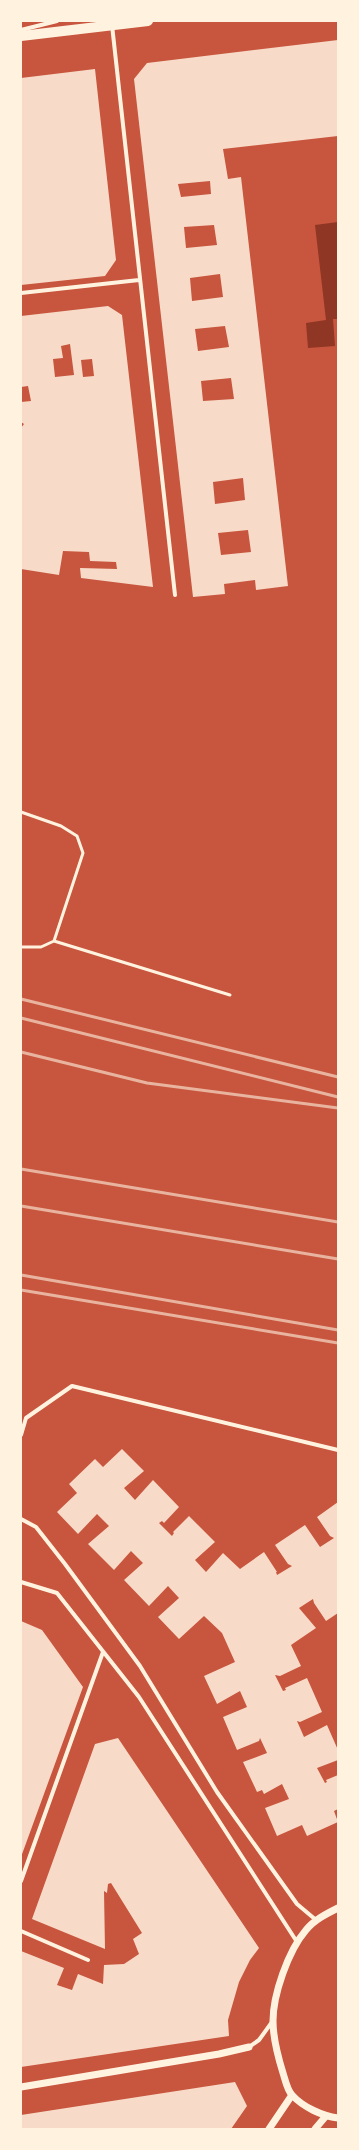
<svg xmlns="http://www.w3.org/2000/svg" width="359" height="2150" viewBox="0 0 359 2150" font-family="Mulish,sans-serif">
<rect width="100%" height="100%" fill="#c8553d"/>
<!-- water -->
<path fill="#8f3625" d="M338 222V319H333L335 346 308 348 306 323 326 320 315 225Z"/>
<!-- building -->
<path fill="#f7dbc8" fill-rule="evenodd" d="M338 40V136L223 149 228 179 241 177 288 586 256 590 255 580 224 584 225 594 193 597 134 79 147 63ZM210 181 211 194 181 197 178 184ZM214 225 217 245 186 248 184 227ZM220 274 223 297 192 301 190 278ZM225 326 229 347 198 351 195 329ZM231 378 234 399 203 401 201 381ZM243 478 245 500 215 504 213 482ZM248 530 251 552 221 555 218 533Z
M95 69 116 260 105 276 21 285V78Z
M108 306 122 315 153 587 81 578 80 568 117 569 116 562 90 561 89 552 63 551 59 575 21 569V428L24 424 21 422V402L31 401 28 386 21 387V316ZM70 344 74 375 55 377 53 359 63 358 61 346ZM92 359 94 376 83 377 81 360Z
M122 1449 144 1471 124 1488 135 1500 153 1480 179 1507 164 1523 162 1521 159 1523 172 1536 174 1533 173 1532 189 1516 215 1542 195 1560 206 1572 223 1553 240 1569 264 1552 277 1572H276L277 1575 292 1566 288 1564 275 1545 305 1525 320 1547 334 1538 330 1536 317 1517 338 1502V1613L326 1621 314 1603 313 1599 299 1608 316 1628 291 1645 301 1666 280 1676 275 1675 283 1691 286 1690 285 1688 307 1678 322 1712 300 1722 297 1721 304 1737 327 1725 338 1750V1760L317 1768 325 1783 327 1782 326 1780 338 1775V1809L334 1811 338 1822 307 1836 302 1825 277 1836 265 1808 289 1799 282 1784 264 1794 262 1790 257 1792 243 1762 267 1753 260 1738 259 1741 237 1750 223 1717 247 1707 240 1691 217 1704 204 1676 235 1662 222 1633 204 1616 179 1639 158 1617 179 1598 168 1586 149 1606 124 1580 143 1563 131 1551 114 1570 88 1544 109 1526 97 1514 78 1534 57 1512 77 1493 69 1484 95 1459 103 1467Z
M21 1621 42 1630 83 1687 21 1857Z
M118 1738 259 1948 250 1960 239 1982 228 2020 229 2036 21 2067V1951L64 1968 57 1985 72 1990 78 1974 103 1984 104 1965 124 1964 139 1954 133 1939 142 1933 111 1883 108 1884 107 1893 104 1891 105 1949 32 1919 95 1744Z
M235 2082 247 2106 231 2129H21V2115Z"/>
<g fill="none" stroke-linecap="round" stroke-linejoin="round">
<!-- service -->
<path stroke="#fff3e0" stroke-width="3" d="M21 812 61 826 77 836 83 853 54 941 41 947H21
M54 941 230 995"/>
<!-- minor -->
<path stroke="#fff3e0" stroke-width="4" d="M112 25 175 595
M21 30 57 21
M21 293 139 280
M21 1435 26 1418 72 1386 338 1450
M21 1519 36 1527 65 1564 140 1666 217 1792 297 1904 316 1920
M21 1582 57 1593 139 1697 297 1942
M21 1881 103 1652
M21 1931 88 1960
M249 2047 259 2040 272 2022"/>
<!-- tertiary -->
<path stroke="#fff3e0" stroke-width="7" d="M338 1908C326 1914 314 1920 306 1930 288 1951 273 1995 273 2021 273 2038 278 2057 283 2073 285 2079 287 2090 292 2095 303 2107 322 2116 338 2118
M21 2087 219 2054 249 2047
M269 2129 292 2095
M315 2129 326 2116"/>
<!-- primary -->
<path stroke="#fff3e0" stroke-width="10" d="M21 36 148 21"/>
<!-- rail -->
<path stroke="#e9b49f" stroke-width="3" d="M21 999 338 1077
M21 1018 338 1097
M21 1052 147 1083 338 1108
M21 1169 338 1222
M21 1206 338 1259
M21 1275 338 1330
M21 1290 338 1343"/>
</g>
<!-- border -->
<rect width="359" height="2150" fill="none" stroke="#fff3e0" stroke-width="44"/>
</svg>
